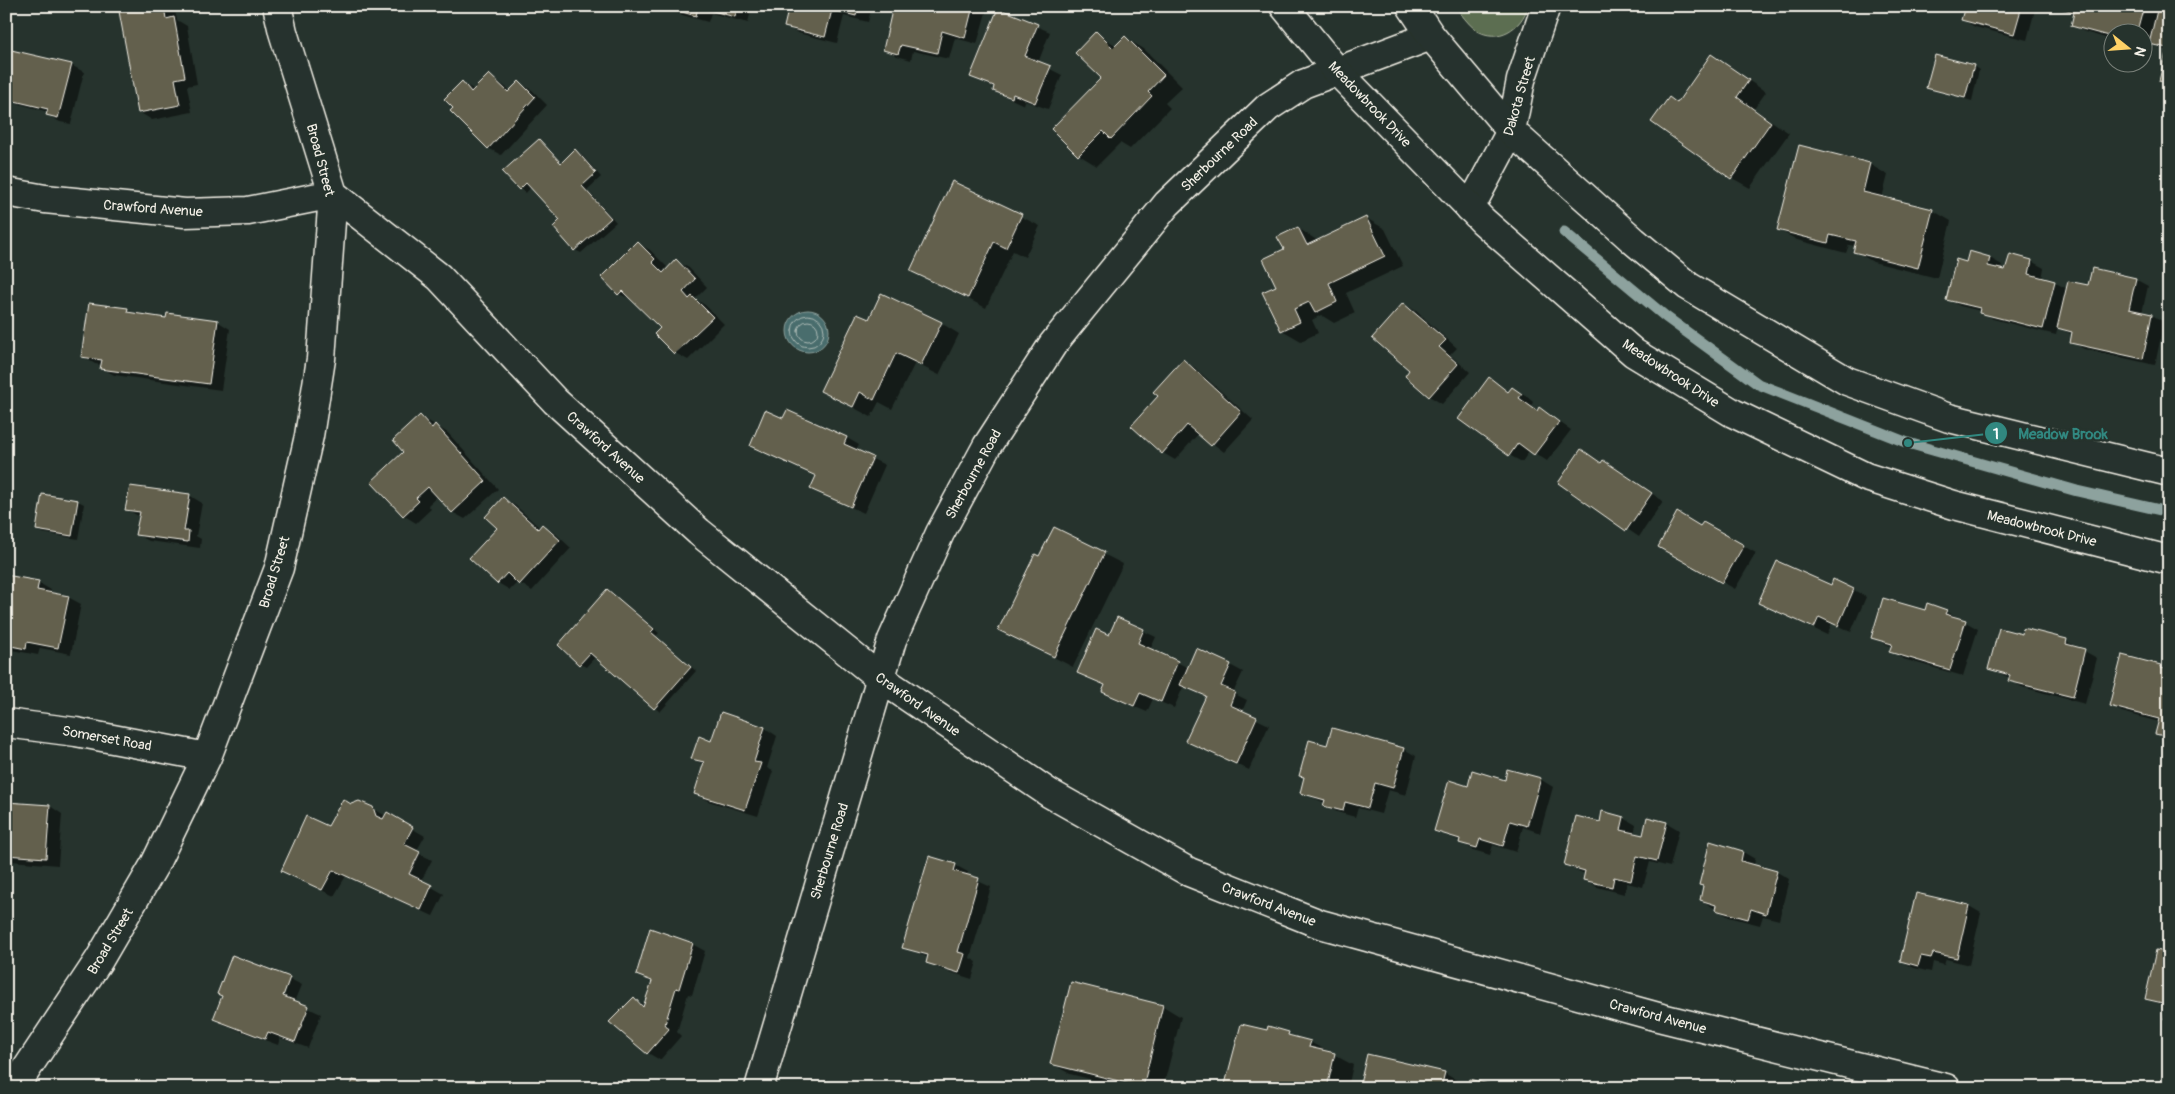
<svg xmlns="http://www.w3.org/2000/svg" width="2175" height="1094" viewBox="0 0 2175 1094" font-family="Pangolin,sans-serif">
<rect width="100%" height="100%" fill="#26332d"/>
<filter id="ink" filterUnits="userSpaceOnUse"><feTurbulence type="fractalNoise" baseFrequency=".02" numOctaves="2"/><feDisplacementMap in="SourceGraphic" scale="10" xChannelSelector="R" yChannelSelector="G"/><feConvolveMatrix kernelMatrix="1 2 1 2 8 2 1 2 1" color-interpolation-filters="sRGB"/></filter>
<g filter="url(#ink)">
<!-- green -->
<path fill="#5b6e51" stroke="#a8b09c" d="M1455 6H1528C1522 28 1498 44 1476 30 1468 24 1461 14 1455 6Z"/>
<!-- water -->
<path fill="#486d6d" stroke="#8da29e" d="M787 331a21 21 0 1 1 42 0a21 21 0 1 1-42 0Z"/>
<!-- shadow -->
<path fill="#0007" d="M119 6H174L177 20 187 26 197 84 187 86 192 112 152 120 139 112Z
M670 6H752L748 23 711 13 708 22 682 15Z
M790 6H872L868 22 844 16 837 43 798 33 785 26Z
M894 6H982L987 9 977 44 955 38 949 59 913 51 911 60 897 56 884 49Z
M1966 6H2036L2027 40 1975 27 1963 20Z
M2056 6H2169V85L2161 80 2168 52 2149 42 2147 49 2142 48V32H2112V40L2085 32 2072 25 2075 15Z
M999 10 1050 32 1038 63 1062 75 1048 109 1025 101 1024 105 1007 97 994 90 995 88 972 76Z
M1096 33 1117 46 1125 38 1144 49 1182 87 1165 103 1170 108 1130 149 1120 143 1097 166 1079 155 1052 129 1103 78Z
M8 51 71 65 84 72 71 124 60 122 47 115 48 112 6 100Z
M1712 56 1766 92 1754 109 1789 133 1750 188 1732 178 1669 98 1678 104Z
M1973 66 1979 70 1972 101 1927 88Z
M489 75 511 91 519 83 532 90 547 105 501 155 488 148 455 108 462 83 475 90Z
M539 140 562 163 575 151 581 154 601 177 587 190 616 222 581 253 575 250 562 220 531 187 526 193 504 172Z
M1869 164 1888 175 1882 198 1932 210 1951 221 1937 278 1873 262 1855 251 1856 246 1849 245 1846 253 1797 240 1779 230Z
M952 183 1040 226 1025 257 1013 251 986 308 911 270Z
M1366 218 1385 229 1403 266 1346 293 1355 313 1334 323 1321 315 1312 320 1318 333 1301 341 1282 330 1277 286 1285 250 1298 228 1318 241Z
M637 243 650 250 667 267 664 270 666 272 676 261 689 268 707 287 695 299 705 305 724 324 688 360 675 353 656 334 661 328 633 300 619 294Z
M1990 258 2002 265 2001 271 2006 272 2031 261 2044 268 2042 279 2054 282 2067 289 2135 279 2148 286 2142 313 2152 315 2164 322 2155 365 2084 349 2072 342 2073 335 2058 327 2056 335 1993 319 1981 311 1960 306 1947 299 1967 263Z
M1403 304 1416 311 1457 348 1450 355 1470 372 1442 404 1429 396 1411 370Z
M128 310 136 315 167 319 217 321 230 329 221 390 114 375 102 368V365L95 364 82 356Z
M869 321 941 323 959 334 939 375 915 363 892 409 879 402 871 417 821 390Z
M2169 348V359L2166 358Z
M1183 361 1195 368 1253 420 1224 452 1199 433 1175 460 1163 453 1159 396Z
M1489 379 1510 392 1512 388 1525 395 1533 402 1531 406 1538 412 1540 409 1571 430 1547 461 1530 450 1522 462 1509 455Z
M787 411 847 438 859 445 856 451 885 465 864 513 824 495 817 476 751 445 784 420Z
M420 416 448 433 498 489 465 519 452 512 438 496 428 505 431 509 416 523 403 515 405 452Z
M1604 461 1663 501 1639 537 1559 483Z
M189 495 202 503 196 536 201 539 200 548 149 541 136 534 140 517 126 509Z
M504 499 516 506 540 528 542 526 555 533 571 548 532 591 518 582 510 590 498 583 499 528Z
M78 501 84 504 78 539 43 533 37 530Z
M1703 523 1756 553 1735 589 1660 547 1701 528Z
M1054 529 1123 564 1073 667 1000 630Z
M6 576 39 583 51 590 50 594 68 597 81 604 71 654 40 648 38 655 6 649Z
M1831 587 1854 590 1866 597 1851 632 1832 623 1827 635 1759 603Z
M608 590 659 633 656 636 696 671 660 712 596 656 586 667 580 664Z
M1946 611 1978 629 1963 676 1903 659 1891 651 1892 647 1872 637 1926 612Z
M1118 619 1156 637 1150 650 1189 668 1230 665 1243 672 1233 693 1247 700 1242 712 1269 725 1249 770 1187 740 1207 697 1184 685 1174 708 1153 699 1147 712 1116 699 1103 691 1106 686 1078 673 1110 636Z
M2066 641 2097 658 2085 704 2022 687 2009 680 2010 678 1989 668Z
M2161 667 2169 671V740L2156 733 2159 722 2122 712 2110 705Z
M721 714 765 728 777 736 767 768 773 771 758 816 708 801 696 794 704 765 693 758 712 742Z
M1328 747 1404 749 1416 756 1406 795 1388 790 1381 814 1358 808 1355 817 1337 812 1325 805V803L1301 792 1306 778 1300 775Z
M1540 779 1553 787 1540 833 1523 827 1516 852 1493 845 1490 855 1473 850 1460 841 1436 831 1469 787 1506 781Z
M6 803 50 806 62 814 58 865 11 861 9 876H6Z
M350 805 372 808 386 816 387 814 425 836 416 852 432 860 421 881 444 894 433 916 346 876 334 896 296 878 328 828Z
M1624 818 1636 825 1634 834 1644 837 1667 823 1679 830 1670 867 1650 862 1643 887 1627 883 1624 894 1597 887 1584 879 1585 874 1565 865 1601 823Z
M1711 843 1743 852 1755 859 1754 866 1777 872 1789 879 1779 920 1763 916 1760 925 1729 917 1701 900 1704 887 1700 885Z
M955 865 968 872 967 876 991 887 970 958 977 962 972 979 940 969 928 962 929 958 904 947Z
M1969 906 1981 913 1969 965 1946 959 1944 965 1933 962 1931 972 1914 968 1901 961Z
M692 944 705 951 692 995 688 994 677 1032 681 1036 660 1060 648 1053 634 999 645 1005 653 983 638 975Z
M2169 954V1021L2165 1019 2168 1007 2146 998Z
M290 979 302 985 295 1002 321 1014 308 1048 280 1038 278 1045 227 1026 214 1018 223 996 282 1002Z
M1163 1006 1181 1017 1163 1088H1125L1070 1074 1051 1063Z
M1268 1028 1310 1042 1353 1065 1348 1088H1225Z
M1444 1073 1463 1084 1462 1088H1360Z"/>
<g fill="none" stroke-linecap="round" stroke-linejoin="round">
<!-- shore -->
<path stroke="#afbcb7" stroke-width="1" d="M792 331a16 16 0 1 1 32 0a16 16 0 1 1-32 0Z
M798 331a10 10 0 1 1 20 0a10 10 0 1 1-20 0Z"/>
<!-- stream -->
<path stroke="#8da29e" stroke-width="11" d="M1564 232 1666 317 1758 384 1908 443 2077 491 2169 512"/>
</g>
<!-- building -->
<path fill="#63604d" stroke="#f4f1e8" d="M118 6H164L166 19 174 17 185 77 175 79 180 105 138 113Z
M668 6H738L735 17 698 7 696 16 668 8Z
M789 6H858L856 16 832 10 825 37 784 27Z
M893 6H973L965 38 942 31 937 53 901 45 898 54 883 50Z
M1965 6H2022L2014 34 1961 20Z
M2053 6H2144L2137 32H2112V37L2071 26 2074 12Z
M2158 6H2169V83L2159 81 2167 48 2149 44Z
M998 8 1038 24 1025 56 1051 66 1035 103 1013 94 1012 98 993 91 994 86 970 77Z
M1096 31 1113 48 1125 36 1164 75 1148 92 1152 96 1111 139 1103 131 1078 156 1051 129 1101 78 1075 53Z
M7 49 72 64 58 118 46 115 48 109 6 99Z
M1711 54 1749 80 1737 97 1771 122 1731 179 1651 122 1669 97 1677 103Z
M1935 55 1974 65 1965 98 1926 88Z
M489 74 508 92 519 81 535 97 488 149 450 111 453 108 444 99 462 81 471 92Z
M539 139 561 163 575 149 596 173 582 186 611 218 574 251 553 227 560 220 526 183 519 190 502 172Z
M1799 145 1870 163 1863 192 1933 209 1918 268 1853 252 1856 241 1830 235 1828 243 1777 230Z
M952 181 1022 214 1006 248 994 242 968 298 910 271Z
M1366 217 1385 256 1329 283 1337 302 1315 313 1309 302 1294 309 1300 322 1281 331 1262 292 1276 286 1263 259 1284 249 1277 237 1298 227 1307 245Z
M637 241 655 259 652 262 663 273 676 259 695 279 683 292 689 299 692 296 713 317 674 354 654 334 660 328 622 291 618 295 601 277Z
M1969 251 1990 257 1988 266 2005 270 2010 254 2032 260 2029 274 2055 281 2043 329 1979 313 1980 308 1946 300 1956 259 1966 262Z
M2092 268 2136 278 2129 309 2152 314 2143 359 2070 343 2072 332 2057 328 2068 281 2088 285Z
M881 293 942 322 921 365 896 353 874 400 860 392 853 407 820 391 857 314 869 319Z
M89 303 128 308 127 312 166 318 167 313 218 320 209 384 100 369 102 360 81 357Z
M1403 303 1446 340 1439 347 1458 364 1429 397 1405 376 1409 370 1372 338Z
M1183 359 1241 412 1211 446 1187 425 1162 454 1131 426 1158 396 1153 392Z
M1489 377 1508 392 1512 387 1522 394 1519 398 1537 411 1539 407 1559 422 1534 455 1518 443 1509 456 1458 419Z
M765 410 783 418 787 410 847 437 844 444 873 457 851 507 810 489 816 476 750 446Z
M420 415 432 428 435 424 486 481 452 513 428 487 416 498 419 501 403 516 371 482 403 452 393 440Z
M1581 449 1601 463 1603 460 1652 493 1626 531 1558 483Z
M130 486 190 494 184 531H189L188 542 135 535 140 512 125 510Z
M42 494 78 500 72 536 36 530Z
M503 497 538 529 542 524 560 540 519 585 507 573 497 584 469 558 497 528 485 517Z
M1677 512 1700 526 1703 522 1744 545 1722 583 1658 547Z
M1054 527 1105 552 1054 657 998 630 1035 554 1039 556Z
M1777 561 1831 585 1833 579 1854 589 1838 626 1819 617 1814 628 1758 603Z
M6 575 39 581 37 590 69 596 58 648 27 642 26 649 6 645Z
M607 589 654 629 651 632 691 667 654 709 590 653 579 665 558 645Z
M1883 598 1925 610 1927 603 1947 610 1945 614 1966 620 1950 670 1889 652 1892 644 1871 638Z
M1117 617 1144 629 1138 643 1178 661 1161 702 1140 693 1134 706 1102 692 1105 685 1077 673 1096 629 1109 635Z
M1999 628 2022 634 2023 628 2067 639 2066 644 2085 649 2073 697 2008 681 2010 675 1988 669Z
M1196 648 1231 664 1221 686 1235 692 1230 705 1257 717 1236 764 1185 741 1206 696 1180 685Z
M2122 655 2161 665V668L2169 670V737L2155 734 2159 719 2109 706Z
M721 712 765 727 754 762 761 763 745 810 694 794 704 762 691 759 699 736 711 741Z
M1332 728 1404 748 1393 788 1375 783 1368 808 1345 802 1343 811 1323 806 1325 800 1300 793 1304 777 1299 776 1309 740 1327 745Z
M1507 769 1541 778 1527 826 1510 821 1503 846 1480 839 1477 848 1459 843 1460 839 1434 831 1449 780 1468 786 1472 770 1505 780Z
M343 799 351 804 359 801 373 807 376 816 383 819 387 812 413 827 404 844 420 852 409 874 432 885 421 910 333 870 322 890 281 871 306 816 328 826Z
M6 802 50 805 46 858 6 855Z
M1602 811 1624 817 1621 830 1643 835 1647 817 1667 822 1657 861 1637 856 1631 881 1614 877 1612 887 1583 880 1585 871 1564 865 1576 816 1600 822Z
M1710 841 1743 851 1741 861 1777 871 1766 914 1751 909 1748 919 1715 910 1716 905 1700 900 1703 886 1699 885Z
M929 856 956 864 954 871 979 878 958 952 965 954 959 973 926 963 928 955 902 948Z
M1916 893 1969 905 1957 958 1933 953 1931 958 1921 956 1918 966 1900 961Z
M650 928 693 943 679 989 676 988 665 1024 669 1029 647 1054 609 1022 634 997 643 1007 652 981 636 975Z
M2156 950 2169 953V1021L2164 1020 2167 1004 2145 999Z
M232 955 290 977 283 996 309 1006 295 1042 268 1032 265 1039 213 1019 222 996 217 994Z
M1071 982 1163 1005 1143 1087 1050 1064Z
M1241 1024 1267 1030 1268 1026 1289 1032 1288 1035 1311 1041 1309 1047 1335 1053 1327 1088H1224Z
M1367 1054 1445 1072 1441 1088H1359Z
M1469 1079 1504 1088H1466Z
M353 1080 376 1088H350Z"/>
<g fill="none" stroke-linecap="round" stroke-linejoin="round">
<defs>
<path id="minor" d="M6 192 45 199 185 213 248 211 333 194 439 277 555 401 699 532 880 678 1049 793 1189 872 1320 924 1658 1017 1946 1088
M1470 208 1511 131 1521 80 1546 6
M6 723 76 732 207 757
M14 1088 99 960 155 864 207 757 279 568 309 436 321 359 333 194 283 32 277 6
M759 1088 892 640 940 533 987 446 1053 344 1167 204 1268 107 1303 84 1431 36"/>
<path id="tertiary" d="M1284 6 1337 71 1483 221 1634 353 1733 413 1866 477 1954 505 2169 560
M1411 6 1431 36 1511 131 1634 241 1688 286 1847 381 1949 418 2169 472"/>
</defs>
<!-- minor casing -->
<use href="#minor" stroke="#f4f1e8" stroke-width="31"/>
<!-- tertiary casing -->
<use href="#tertiary" stroke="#f4f1e8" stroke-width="31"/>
<!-- minor -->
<use href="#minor" stroke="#26332d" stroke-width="28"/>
<!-- tertiary -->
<use href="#tertiary" stroke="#26332d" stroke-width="28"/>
</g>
</g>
<g text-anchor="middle" stroke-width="5" stroke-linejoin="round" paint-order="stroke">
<!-- street labels -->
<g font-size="14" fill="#f4f1e8" stroke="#26332d">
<text transform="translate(1519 96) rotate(-74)" y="5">Dakota Street</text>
<text transform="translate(1370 104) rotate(46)" y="5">Meadowbrook Drive</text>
<text transform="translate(1219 154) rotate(-44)" y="5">Sherbourne Road</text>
<text transform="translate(321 160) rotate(75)" y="5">Broad Street</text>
<text transform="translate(153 208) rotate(4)" y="5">Crawford Avenue</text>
<text transform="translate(1671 373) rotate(33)" y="5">Meadowbrook Drive</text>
<text transform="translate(606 447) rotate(42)" y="5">Crawford Avenue</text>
<text transform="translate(973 474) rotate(-61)" y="5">Sherbourne Road</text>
<text transform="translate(2042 528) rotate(14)" y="5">Meadowbrook Drive</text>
<text transform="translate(274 572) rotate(-73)" y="5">Broad Street</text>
<text transform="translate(918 704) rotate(35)" y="5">Crawford Avenue</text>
<text transform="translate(107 738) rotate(10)" y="5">Somerset Road</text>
<text transform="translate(829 851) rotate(-73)" y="5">Sherbourne Road</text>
<text transform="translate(1269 904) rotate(21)" y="5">Crawford Avenue</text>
<text transform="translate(110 941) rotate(-59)" y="5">Broad Street</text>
<text transform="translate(1658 1016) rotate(15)" y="5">Crawford Avenue</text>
</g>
</g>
<!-- callouts -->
<path fill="none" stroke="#318880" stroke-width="2" d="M1908 443L1996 433"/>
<g fill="#318880" stroke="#26332d" stroke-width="2">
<circle cx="1908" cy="443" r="5"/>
<circle cx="1996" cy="433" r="12"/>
</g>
<g font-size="15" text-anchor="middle" font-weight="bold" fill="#fff">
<text x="1996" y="439">1</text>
</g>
<g font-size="15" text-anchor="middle" font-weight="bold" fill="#318880" stroke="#26332d" stroke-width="5" stroke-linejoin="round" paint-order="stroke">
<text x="2063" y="439">Meadow Brook</text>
</g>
<!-- margin -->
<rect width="2175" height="1094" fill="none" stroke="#26332d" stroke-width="25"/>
<rect x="12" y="12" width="2150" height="1069" fill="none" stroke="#f4f1e8" stroke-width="2" filter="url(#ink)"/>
<!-- north arrow -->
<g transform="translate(2128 48) rotate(107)"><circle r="24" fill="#26332d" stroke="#787f78"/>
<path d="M0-4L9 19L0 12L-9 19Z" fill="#ffd166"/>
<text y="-8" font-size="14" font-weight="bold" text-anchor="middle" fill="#f4f1e8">N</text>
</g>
</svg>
